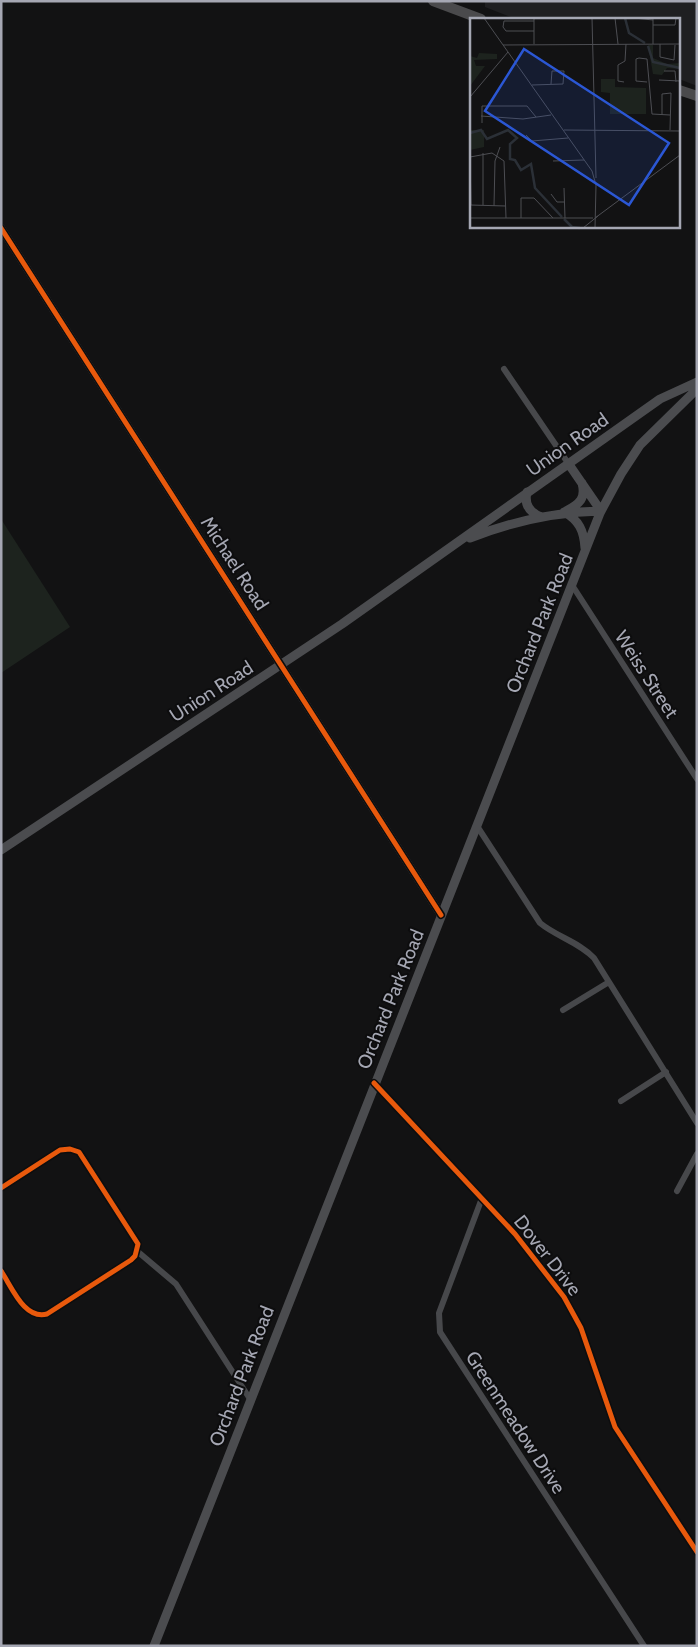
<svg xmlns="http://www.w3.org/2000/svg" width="698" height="1647" viewBox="0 0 698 1647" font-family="Cabin,sans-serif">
<rect width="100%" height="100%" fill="#121213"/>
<!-- built -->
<path fill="#1f1f21" d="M485 1H697V86L679 79V19H516L485 7Z"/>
<!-- green -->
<path fill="#1d231e" d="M1 519 70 627 1 673Z"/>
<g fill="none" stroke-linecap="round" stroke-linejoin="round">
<!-- minor -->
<path stroke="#47484b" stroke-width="6" d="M504 369 568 463
M572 585 697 779
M477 826 540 923C557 937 579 942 594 958L697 1123
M563 1010 609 982
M374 1083 515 1234 564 1297 581 1328 615 1427 697 1552
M621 1101 666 1072
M1 1188 60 1150 70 1149 79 1152 138 1244 135 1256 131 1260 47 1314C24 1320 12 1287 1 1271
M677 1191 697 1154
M482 1198 439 1313 440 1332 644 1646
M137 1251 176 1284 250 1399"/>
<!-- tertiary -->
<path stroke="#47484b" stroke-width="8" d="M1 228 441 915"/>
<!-- secondary -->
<path stroke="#4b4c4f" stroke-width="9" d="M568 463 601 511
M527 492C524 504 529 512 541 517
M566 511C580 504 586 498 582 483
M564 512C579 520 584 531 585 548
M470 538C513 521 555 512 601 511
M1 850 342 624 660 399 697 382
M154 1646 600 513 621 474 640 445 697 389"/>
<!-- trunk -->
<path stroke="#4a4a4c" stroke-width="10" d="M433 1 481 19
M679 90 697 96"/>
<defs>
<path id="cycleway" d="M1 228 441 915
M374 1083 515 1234 564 1297 581 1328 615 1427 697 1552
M1 1188 60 1150 70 1149 79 1152 138 1244 135 1256 131 1260 47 1314C24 1320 12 1287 1 1271"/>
</defs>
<!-- cycleway casing -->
<use href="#cycleway" stroke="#0d0d0e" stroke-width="8"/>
<!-- cycleway -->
<use href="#cycleway" stroke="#e8590c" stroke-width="5"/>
</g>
<g text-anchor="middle" stroke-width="4" stroke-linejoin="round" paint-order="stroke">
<!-- street labels -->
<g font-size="19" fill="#a5a7b3" stroke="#0d0d0e">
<text transform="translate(567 444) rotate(-35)" y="7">Union Road</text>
<text transform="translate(235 563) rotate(57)" y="7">Michael Road</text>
<text transform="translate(539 623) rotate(-68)" y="7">Orchard Park Road</text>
<text transform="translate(647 674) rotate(57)" y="7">Weiss Street</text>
<text transform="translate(211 691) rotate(-33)" y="7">Union Road</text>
<text transform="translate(390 999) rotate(-68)" y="7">Orchard Park Road</text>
<text transform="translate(548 1255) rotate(52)" y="7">Dover Drive</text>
<text transform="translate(241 1376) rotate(-69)" y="7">Orchard Park Road</text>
<text transform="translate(516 1422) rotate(57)" y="7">Greenmeadow Drive</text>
</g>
</g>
<!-- overview -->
<g transform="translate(470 18)">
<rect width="210" height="210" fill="#121213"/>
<path d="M178 27H183V40L197 46 210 45V51L197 50 192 57 183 56ZM9 35 27 36V41L4 42 6 48H15L0 68V38L7 40ZM131 61H145V69L176 70V96H140V75L131 74ZM0 112H14V129L0 132Z" fill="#1d231e"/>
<path fill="none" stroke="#2b3037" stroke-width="2.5" d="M155 0 159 15 175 25M178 28 183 44 210 50M0 115 11 112 17 121 38 112 47 120 40 126V141L45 142 51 152 61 146 65 170 92 199M94 201 102 209 110 210"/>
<path fill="none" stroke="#4d4e53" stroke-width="1" d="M14 0 122 153 126 167 125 210M64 0V26M122 0 126 160M145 0 148 26M164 0 183 2M183 0V26M183 7H205L206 0M33 9 34 3H64M33 9 36 13H64M190 26V39L204 42 205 27M33 27 210 26M169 40 177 41 182 96 200 97M169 40 166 41V63L177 64M194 53H205L206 64M189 62 210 63M154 64 148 63V47L155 43 156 26M62 67 93 66 94 53H82L81 66M0 79 38 34M192 97V76L201 75 200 112M11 98 53 101 81 97M12 105V88H57L66 99M94 112 210 113M56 117 62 123 98 120M0 139 22 135 34 143 36 200M0 139 1 187M83 143 114 142M94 170 95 200M81 176 87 184H94M0 187 36 188M13 187V135M24 188 25 143 30 129M0 200H123M51 200V180H64L83 200M125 200 210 137M113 210 128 198"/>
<path fill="#2b57d4" fill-opacity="0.15" stroke="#2b57d4" stroke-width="2.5" d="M54 31 199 125 159 187 15 93Z"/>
<rect width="210" height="210" fill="none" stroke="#a5a7b3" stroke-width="2.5"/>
</g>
<!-- border -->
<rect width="698" height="1647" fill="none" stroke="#a5a7b3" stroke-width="5"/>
</svg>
